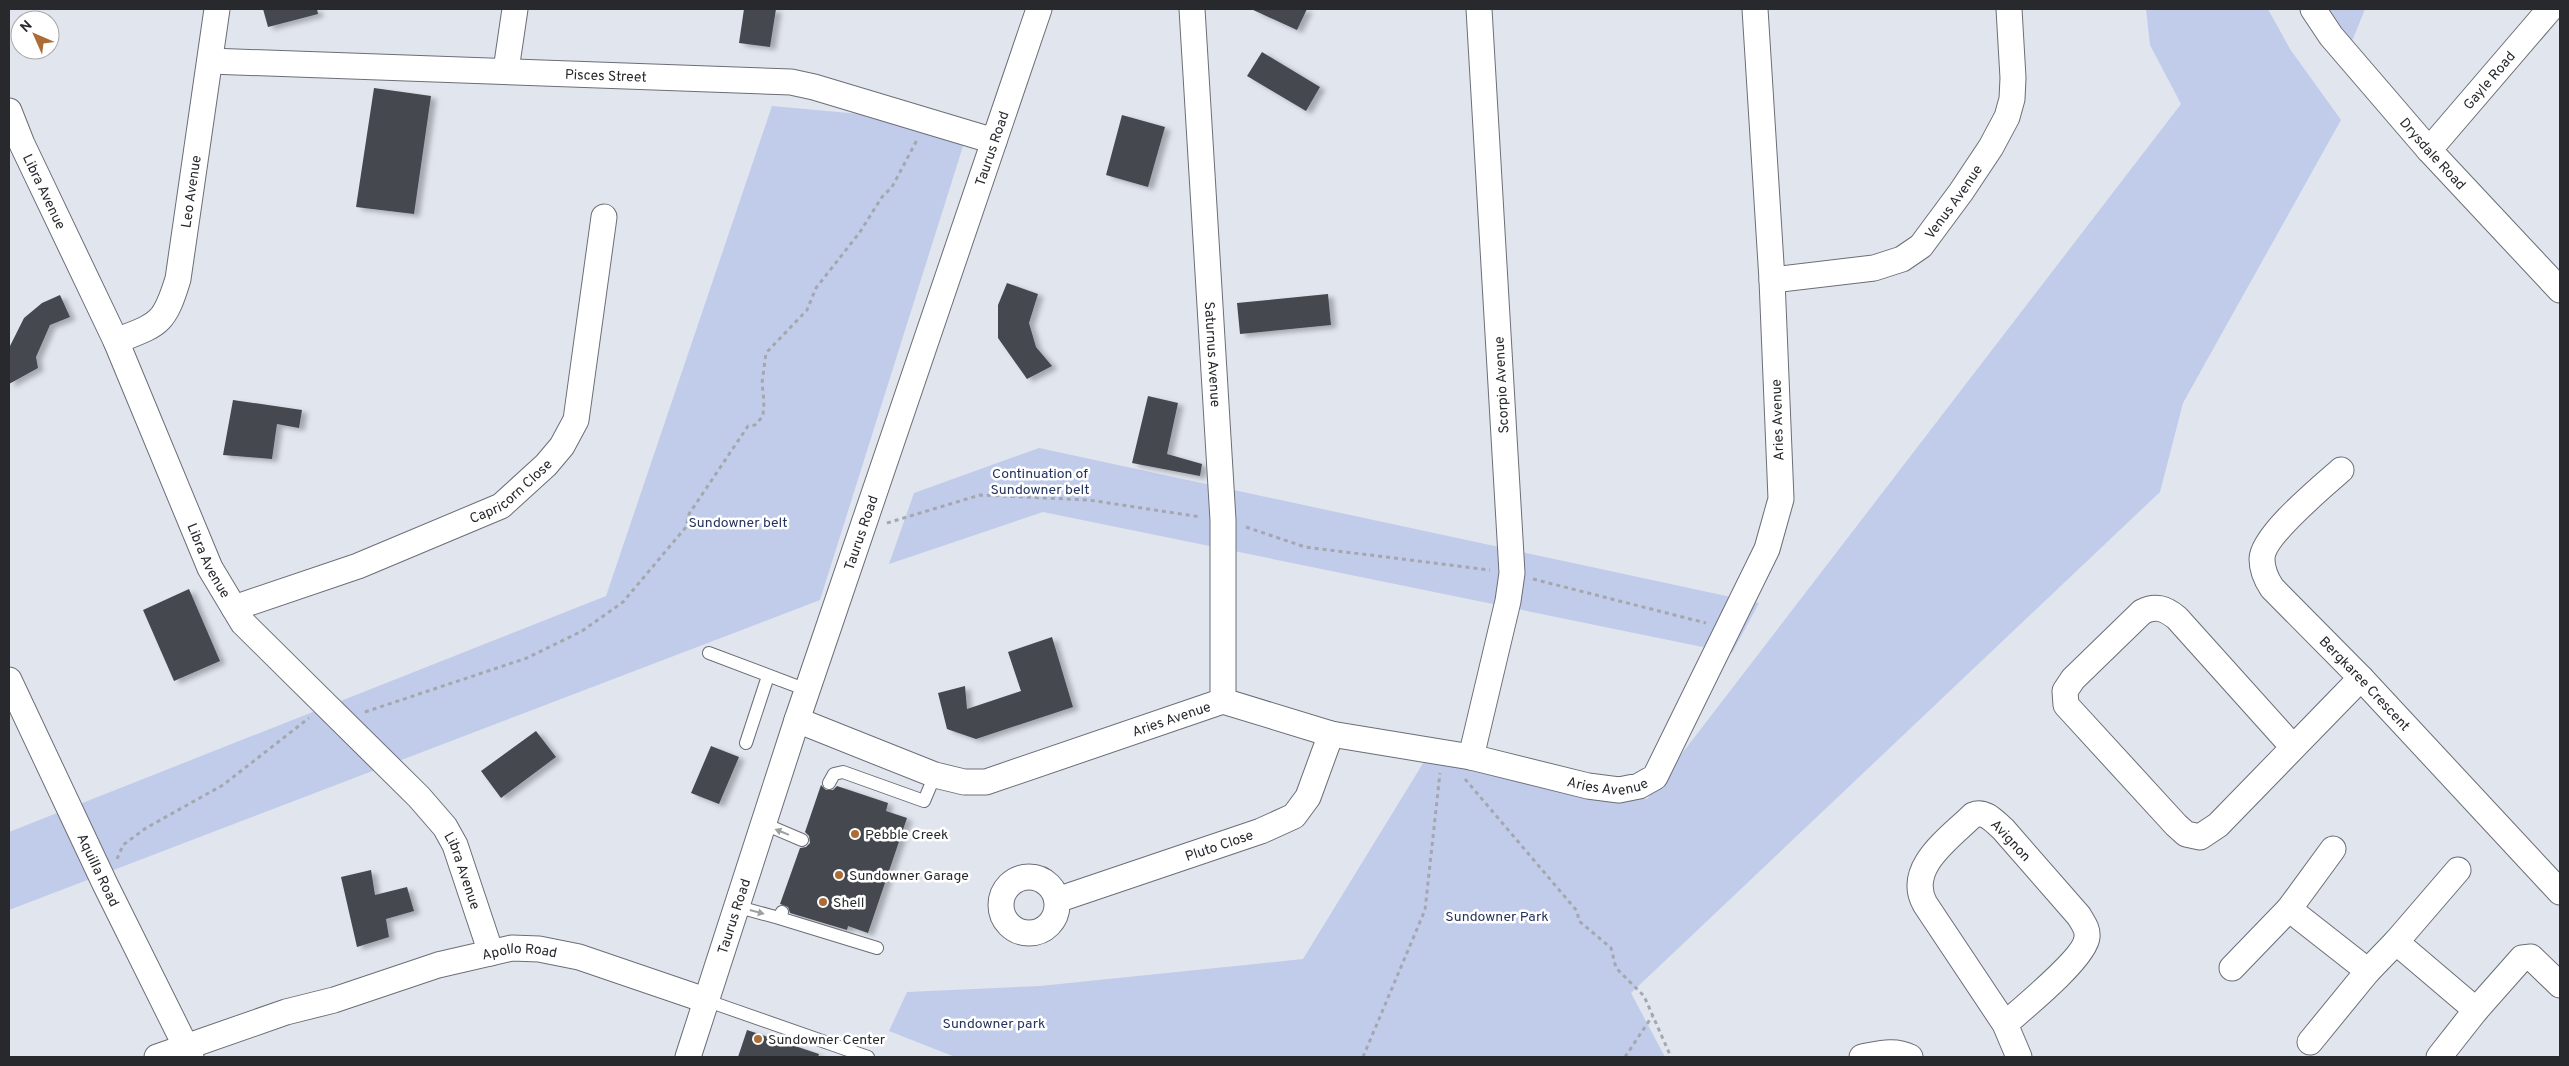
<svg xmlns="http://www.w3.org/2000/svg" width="2569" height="1066" viewBox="0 0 2569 1066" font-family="Overpass,sans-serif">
<defs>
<filter id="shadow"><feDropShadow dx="5.5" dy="3" stdDeviation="2.5" flood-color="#0004"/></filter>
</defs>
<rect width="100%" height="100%" fill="#e1e5ee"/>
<!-- green -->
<path fill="#c1cceb" d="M2146 9H2268L2290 49 2341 120 2183 403 2160 492 1631 993 1665 1057H955L889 1031 907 992 1040 986 1303 959 1425 760 1647 799 2181 104 2150 45Z
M2327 9H2365L2353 39 2349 41Z
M772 106 970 124 820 600 9 910V832L606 596Z
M1039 448 1759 603 1732 653 1043 512 889 564 914 493Z"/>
<!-- building -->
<path fill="#454850" filter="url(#shadow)" d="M263 9H317L318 14 268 27Z
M744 9H776L770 47 739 43Z
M1251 9H1307L1297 30Z
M1262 52 1320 87 1306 111 1247 76Z
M374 88 431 96 414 214 356 207Z
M1122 115 1165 127 1148 187 1106 175Z
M1007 283 1038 294 1029 323 1036 347 1052 366 1027 379 998 338V305Z
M1328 294 1331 325 1240 334 1237 303Z
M60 295 70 317 50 325 36 357 38 368 9 384V348L24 318 42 303Z
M1148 396 1178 403 1167 454 1202 464 1200 476 1132 463Z
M233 400 302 410 299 428 277 424 272 459 223 455Z
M189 589 220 661 174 681 143 610Z
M1052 637 1073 707 976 739 947 729 938 693 965 686 967 709 1021 691 1008 652Z
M536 731 556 757 501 798 481 771Z
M711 746 739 757 719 804 691 793Z
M821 785 826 790H833L837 786 888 803 886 811 907 818 868 933 848 926 847 930 790 913 788 907 780 904 800 848 806 847 810 843 809 836 805 832Z
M371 870 375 895 407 887 414 911 386 919 389 937 357 947 341 877Z
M747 1030 819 1054 818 1057H738Z"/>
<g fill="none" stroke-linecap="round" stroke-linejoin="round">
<defs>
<path id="service" d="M709 653 807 690
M746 743 768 676
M829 783 834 774 843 772 924 801 935 775
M762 823 802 840
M735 906 779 918
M782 912 779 918 877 948
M705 1000 868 1057"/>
<g id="minor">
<path id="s1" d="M1192 9 1223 520V701"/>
<path id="s2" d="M2313 9 2331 36 2429 150 2560 290"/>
<path id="s3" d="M210 61 791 82 814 87 994 141"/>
<path d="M506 70 515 9"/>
<path id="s4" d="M9 111 22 144 116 341 210 568 243 623 419 797 445 827 455 845 491 953"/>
<path id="s5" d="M2429 150 2550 9"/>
<path id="s6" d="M1772 280 1874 268 1902 259 1921 246 1961 192 1991 147 2007 117 2012 99 2013 78 2009 9"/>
<path id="s7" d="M116 341C159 324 164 325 178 279L217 9"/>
<path id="s8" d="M2341 470C2322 487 2262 536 2262 559 2262 570 2266 579 2272 588L2361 678 2560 892"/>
<path id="s9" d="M234 608 358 566 501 506 546 465 562 446 576 420 604 217"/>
<path id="s10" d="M9 680 105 884 191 1057"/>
<path id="s11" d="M797 720 935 775 964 782H986L1223 701 1331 734 1471 757 1588 786 1619 790 1639 786 1655 777 1767 549 1781 499 1772 280 1755 9"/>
<path d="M2292 746 2177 618C2165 608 2155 605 2142 612L2073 679 2065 691 2066 705 2176 825 2186 834 2200 837 2218 825 2361 678"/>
<path d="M1471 757 1508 601 1512 573 1479 9"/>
<circle cx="1029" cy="905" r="28"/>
<path id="s12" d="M1057 900 1261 831 1294 816 1308 797 1331 734"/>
<path d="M2289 909 2333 849"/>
<path d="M2396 942 2458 870"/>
<path d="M2232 968 2289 909 2368 971 2396 942 2476 1010"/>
<path d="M2005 1024C2022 1009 2086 957 2087 937 2088 929 2083 923 2079 916L2003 829C1994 821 1985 810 1973 815 1950 838 1905 868 1925 904L2005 1024 2019 1057"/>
<path d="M2310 1042 2368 971"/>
<path id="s13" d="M157 1057 286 1012 334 1000 438 965 512 948 539 949 579 957 705 1000"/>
<path id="s14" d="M688 1057 797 720 1039 9"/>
<path d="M1862 1057C1879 1054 1894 1049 1910 1057"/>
<path d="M2439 1057 2476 1010 2522 958 2531 957 2560 985"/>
</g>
</defs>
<!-- service casing -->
<use href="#service" stroke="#6b6e77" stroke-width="14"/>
<!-- minor casing -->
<use href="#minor" stroke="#6b6e77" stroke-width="27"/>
<!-- path -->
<path stroke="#a4a7ae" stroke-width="3" stroke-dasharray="4 4" stroke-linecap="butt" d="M887 523 980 495 1089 500 1201 517
M1246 527 1305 547 1490 570
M1533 579 1706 623
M365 712 527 658 582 631 623 602 686 527 689 514 748 426 755 425 763 416 764 402 762 383 766 353 807 310 816 288 860 232 882 197 892 187 917 140
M1465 779 1577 911 1579 921 1611 948 1616 968 1644 996 1671 1057
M117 859 123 845 146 828 223 785 309 718
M1363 1057 1425 910 1440 773
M1625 1057 1653 1015"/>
<!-- service -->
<use href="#service" stroke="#fff" stroke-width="12"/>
<!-- minor -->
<use href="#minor" stroke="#fff" stroke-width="25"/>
</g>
<!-- one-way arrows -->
<defs><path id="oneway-solid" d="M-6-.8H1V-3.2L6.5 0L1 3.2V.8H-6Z" transform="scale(1.25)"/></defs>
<g fill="#9e9fa0">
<use href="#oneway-solid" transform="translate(782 832) rotate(-158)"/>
<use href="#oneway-solid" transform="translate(757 912) rotate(15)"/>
</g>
<!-- markers -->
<g fill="#ac6c35" stroke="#fff" stroke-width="2">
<circle cx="855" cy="834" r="5"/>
<circle cx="839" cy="875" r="5"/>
<circle cx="823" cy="902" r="5"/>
<circle cx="758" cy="1039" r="5"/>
</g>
<g text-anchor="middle" stroke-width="5" stroke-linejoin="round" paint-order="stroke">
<!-- street labels -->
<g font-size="14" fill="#28292d" stroke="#fff">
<text dy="5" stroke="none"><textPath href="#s3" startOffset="396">Pisces Street</textPath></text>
<text dy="5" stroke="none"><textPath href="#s5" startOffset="92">Gayle Road</textPath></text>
<text dy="5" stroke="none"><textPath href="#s14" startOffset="958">Taurus Road</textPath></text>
<text dy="5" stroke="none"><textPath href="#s2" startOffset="188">Drysdale Road</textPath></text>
<text dy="5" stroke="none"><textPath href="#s4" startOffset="88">Libra Avenue</textPath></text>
<text dy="5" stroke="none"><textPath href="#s7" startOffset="182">Leo Avenue</textPath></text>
<text dy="5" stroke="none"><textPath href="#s6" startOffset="210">Venus Avenue</textPath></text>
<text dy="5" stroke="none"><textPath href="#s1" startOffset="346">Saturnus Avenue</textPath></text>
<text transform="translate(1501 385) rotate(-93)" y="5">Scorpio Avenue</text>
<text transform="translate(1777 420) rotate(-92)" y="5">Aries Avenue</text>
<text dy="5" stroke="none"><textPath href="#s9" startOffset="302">Capricorn Close</textPath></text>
<text dy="5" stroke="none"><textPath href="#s14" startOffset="552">Taurus Road</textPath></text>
<text dy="5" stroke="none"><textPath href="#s4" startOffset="492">Libra Avenue</textPath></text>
<text dy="5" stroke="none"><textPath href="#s8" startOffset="285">Bergkaree Crescent</textPath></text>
<text dy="5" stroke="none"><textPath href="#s11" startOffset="396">Aries Avenue</textPath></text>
<text dy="5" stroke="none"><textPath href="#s11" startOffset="846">Aries Avenue</textPath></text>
<text transform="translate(2011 840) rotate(47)" y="5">Avignon</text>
<text dy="5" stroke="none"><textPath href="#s12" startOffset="171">Pluto Close</textPath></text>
<text dy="5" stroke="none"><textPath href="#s10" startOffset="210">Aquilla Road</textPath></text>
<text dy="5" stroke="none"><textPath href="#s4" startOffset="898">Libra Avenue</textPath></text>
<text dy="5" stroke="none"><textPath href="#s14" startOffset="148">Taurus Road</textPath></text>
<text dy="5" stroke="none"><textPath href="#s13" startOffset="379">Apollo Road</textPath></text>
</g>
<!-- park labels -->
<g font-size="14" fill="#25335d" stroke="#fff">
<text x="1040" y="478">Continuation of<tspan x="1040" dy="16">Sundowner belt</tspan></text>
<text x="738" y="527">Sundowner belt</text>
<text x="1497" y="921">Sundowner Park</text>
<text x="994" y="1028">Sundowner park</text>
</g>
<!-- poi labels -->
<g font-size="14" fill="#28292d" stroke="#fff" text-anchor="start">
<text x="865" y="839">Pebble Creek</text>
<text x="849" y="880">Sundowner Garage</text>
<text x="833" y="907">Shell</text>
<text x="768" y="1044">Sundowner Center</text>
</g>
</g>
<!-- border -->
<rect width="2569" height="1066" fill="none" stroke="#28292d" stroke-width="20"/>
<!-- north arrow -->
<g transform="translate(35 35) rotate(315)"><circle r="24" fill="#ffffff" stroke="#a9a9ab"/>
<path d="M0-4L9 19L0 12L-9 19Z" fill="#ac6c35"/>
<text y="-8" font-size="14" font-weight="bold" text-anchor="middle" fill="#28292d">N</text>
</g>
</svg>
